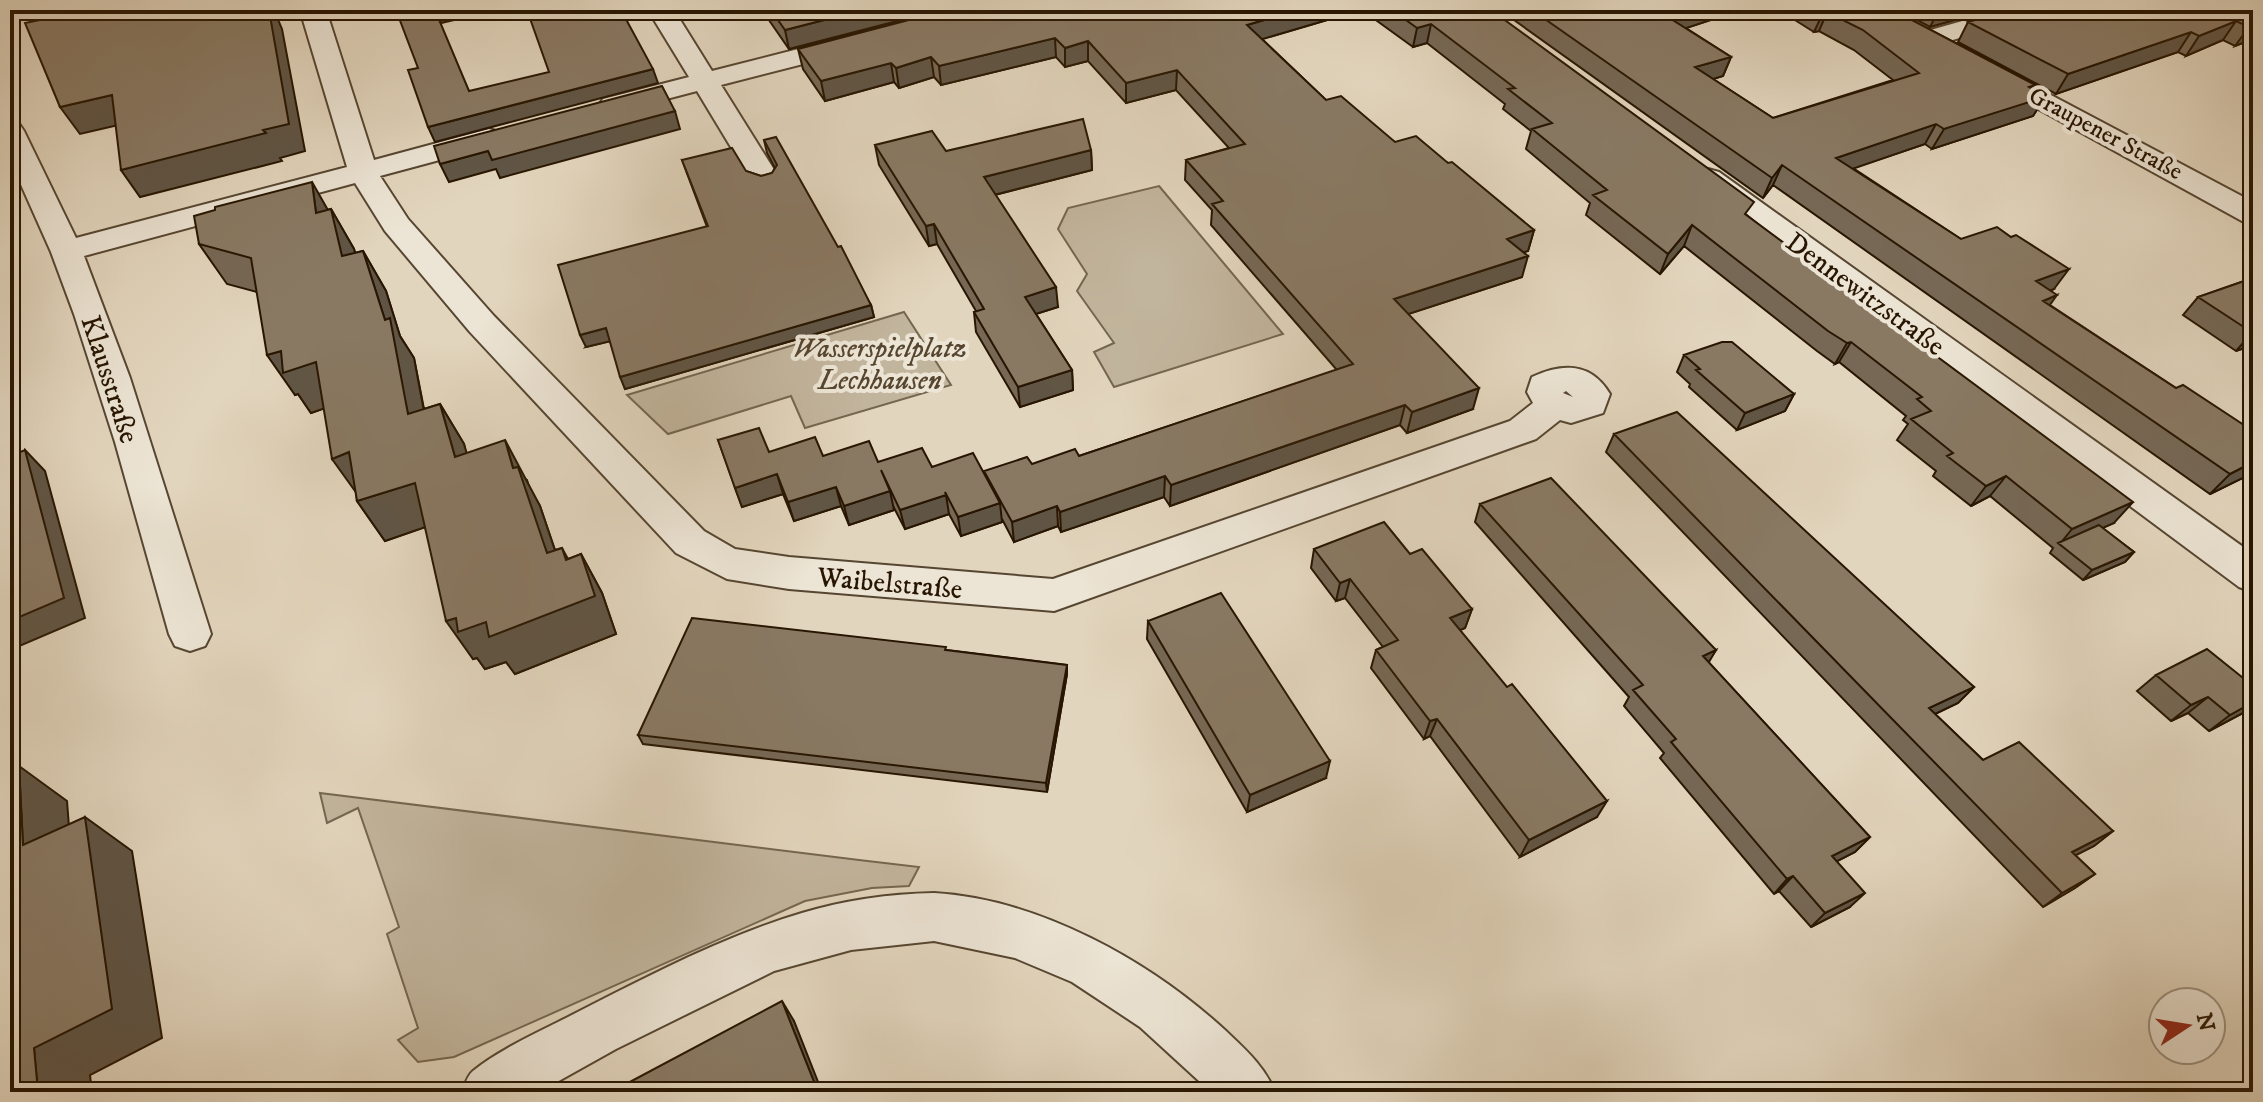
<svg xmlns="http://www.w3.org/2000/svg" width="2263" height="1102" viewBox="0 0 2263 1102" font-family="'IM FELL DW Pica',serif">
<rect width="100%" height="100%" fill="#e2d5bd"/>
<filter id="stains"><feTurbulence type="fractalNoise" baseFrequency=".0025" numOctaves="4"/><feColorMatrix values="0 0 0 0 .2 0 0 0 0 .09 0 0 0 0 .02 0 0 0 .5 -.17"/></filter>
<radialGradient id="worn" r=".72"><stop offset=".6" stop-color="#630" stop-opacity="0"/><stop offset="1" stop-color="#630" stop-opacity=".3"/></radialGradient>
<!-- green -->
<path fill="#c2b59d" stroke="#756650" stroke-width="2" d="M1159 186 1283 334 1114 387 1094 352 1114 343 1077 291 1087 274 1058 229 1068 208Z
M904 312 951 385 805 428 791 396 668 434 627 395Z
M320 793 859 860 919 867 909 886 872 888 805 901 454 1057 418 1062 398 1040 418 1028 387 934 399 927 358 808 327 823Z"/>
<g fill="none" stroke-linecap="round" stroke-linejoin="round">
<defs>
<path id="street" d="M300 10H326L374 160 489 129 499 132 503 138 499 144 380 176 408 219 494 316 704 531 735 549 789 557 1053 579 1510 421 1533 403 1527 392 1532 377C1562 363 1591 362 1610 394L1603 413 1571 423 1560 420 1536 439 1054 611 789 589 727 579 676 553 470 332 385 231 355 183 84 256 130 378 211 634 205 646 190 651 175 646 169 634 115 442 74 314 51 252 10 160V122L20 125 24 131 76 238 347 167ZM1566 391 1573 397 1563 393Z
M648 10H674L712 71 853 35 862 37 866 43 862 49 721 85 778 176 774 182 763 185 752 182 697 91 613 113 603 111 599 105 603 99 689 77Z
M2001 10H2041L2037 15 1929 47 1920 45 1916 39 1920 33Z
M1994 65 2253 202V223L2242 221 1984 79 1981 73 1984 67Z
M1708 169 1719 172 2253 554V592L2239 587 1697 184 1693 178 1697 172Z
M934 893C1039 899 1150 961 1226 1031 1246 1050 1265 1067 1275 1092H1211L1140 1027 1072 982 1015 958 934 941 851 950 774 971 616 1049 539 1092H462C465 1085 467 1076 473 1071 500 1049 537 1033 568 1017 643 979 721 937 802 913 845 900 889 894 934 893Z"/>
</defs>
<!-- street casing -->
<use href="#street" stroke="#564631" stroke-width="4"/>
<!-- street -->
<use href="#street" fill="#ece4d4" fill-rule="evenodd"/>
</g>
<!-- wall -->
<path fill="#766855" stroke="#281602" stroke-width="2" d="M762 10H940L789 49Z
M947 10H1361L1262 39 1326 100 1395 142 1448 163 1534 230 1528 251 1524 252 1522 277 1408 314 1473 409 1407 433 1400 425 1170 506 1164 497 1061 532 1058 526 1014 542 1002 519V522L961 536 949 514 905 529 893 506 894 510 849 525 841 506 794 521 783 494 742 507 718 440 769 452 932 467 984 474 1079 456 1337 370 1211 225 1212 210 1185 180 1186 160 1229 148 1176 90 1126 103 1088 61 1065 67 1056 57 941 85 934 77 899 88 894 82 825 101 803 69 798 49Z
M1362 10H1491L1748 216 2114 523 2102 528 2134 552 2125 562 2083 580 2050 553 2053 548 1990 496 1971 506 1933 476 1936 471 1897 440 1908 424 1903 420 1906 416 1839 362 1835 364 1817 351 1684 246 1660 274 1586 215 1590 203 1526 149 1531 131 1503 109 1505 104 1427 43 1413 47Z
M1500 10H1741L1686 28 1731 57 1723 76 1713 79 1773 118 1893 80 1854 50 1819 31 1814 32 1779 10H1893L2035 85 2032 89 2045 97 2033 116 1932 149 1925 144 1853 168 1961 239 2054 289 2050 291V305L2176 388 2253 431V473L2210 494 1773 185 1763 198Z
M1898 10H1990L1930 27Z
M2253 10V39L2235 46 2223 40 2186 56 2178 52 2056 94 1958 42 1968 22Z
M764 140 871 305 874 317 625 389 610 341 586 347 707 227 682 160 746 171 761 176 772 173 775 168 767 153Z
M875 145 946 151 1091 150 1092 170 995 195 1058 307 1036 314 1072 370 1073 390 1020 407 976 332 974 312 976 311 937 244 929 246 879 165Z
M331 209 354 249 355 253 363 251 386 291 400 336 414 358 424 409 440 404 464 444 466 453 527 480 529 487 540 506 555 550 562 548 568 559 581 554 602 593 616 634 515 674 506 662 485 669 477 658 473 659 425 527 385 541 357 501 356 492 324 408 311 413 298 394 295 395 257 292 227 284 199 244Z
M2253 278V345L2236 351 2183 315 2198 297Z
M1684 355 1794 394 1785 411 1737 430 1689 387 1690 384 1677 372Z
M1614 434 1974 687 1958 703 1935 714 1983 760 2113 831 2094 846 2075 855 2095 874 2075 888 2043 907 1606 452Z
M1480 504 1716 650 1708 662 1870 837 1855 852 1837 861 1850 907 1811 927 1779 891 1774 894 1660 758 1664 753 1624 706 1629 697 1475 522Z
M1314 549 1410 554 1472 609 1465 628 1460 630 1597 817 1520 857 1430 736 1424 739 1371 668 1376 650 1383 647 1345 598 1336 601 1311 568Z
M1148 621 1326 778 1247 812 1147 639Z
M947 650 1067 665V674L1047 792 643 744 638 735Z
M2156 675 2253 686V705L2245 712 2209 731 2188 713 2171 721 2137 691Z"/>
<!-- shaded-wall -->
<path fill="#605545" stroke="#281602" stroke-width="2" d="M269 10H274L282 29 305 151 280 158 282 161 140 197 121 170 263 130Z
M435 10H497L441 23Z
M863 10H940L789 49 785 30Z
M1298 10H1361L1246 44 1247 25Z
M1690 10H1741L1662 36 1668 17Z
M1939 10H1990L1930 27Z
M1827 12 1819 31 1814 32 1823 13Z
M2236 21 2223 40 2186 56 2199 36Z
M1431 24 1427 43 1413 47 1417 28Z
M2253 25V39L2235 46 2249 27Z
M2191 32 2178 52 2056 94 2068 74Z
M1055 38 1056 57 941 85 939 66Z
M1088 41V61L1065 67V48Z
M931 57 934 77 899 88 896 68Z
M1731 57 1723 76 1687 87 1695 67Z
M891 63 894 82 825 101 821 81Z
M653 69 658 83 435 142 428 127Z
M1177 70 1176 90 1126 103V83Z
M2035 85 2024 103 2045 97 2033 116 1932 149 1944 129Z
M112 95 131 122 80 134 60 107Z
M675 111 680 129 500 178 496 169 449 182 440 164 488 151Z
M1936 124 1925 144 1826 178 1836 158Z
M1091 150 1092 170 986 197 984 177Z
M1782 165 1773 185 1763 198 1772 178Z
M312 182 333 219 331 209 354 249 366 296 316 213Z
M934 224 937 244 929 246 926 226Z
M1692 225 1684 246 1660 274 1668 254Z
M1534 230 1528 251 1502 259 1507 239Z
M363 251 386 291 400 336 414 358 432 454 408 414 385 320Z
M1528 256 1522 277 1390 320 1394 299Z
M2069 269 2054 289 2022 302 2036 281Z
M1056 287 1058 307 1026 317 1025 297Z
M2057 295 2042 316 2043 301Z
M871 305 874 317 625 389 620 377Z
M606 328 611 341 586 347 580 335Z
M2252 333 2253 345 2236 351Z
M1851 342 1839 362 1835 364 1847 343Z
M281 351 316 362 343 402 311 413 298 394 295 395 267 355Z
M1072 370 1073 390 1020 407 1018 387Z
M1479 388 1473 409 1407 433 1412 412Z
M1794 394 1785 411 1737 430 1745 413Z
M440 404 464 444 479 496 455 457Z
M1405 405 1400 425 1170 506 1171 485Z
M10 423 20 480 10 470Z
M505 440 540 506 569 592 547 553 513 468Z
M25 450 45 471 85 618 10 650V621Z
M349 452 360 498 332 459Z
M2253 462V473L2210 494 2230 474Z
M777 474 783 494 742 507 735 488Z
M1165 476 1164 497 1061 532 1060 512Z
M2006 476 1990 496 1971 506 1986 486Z
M415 483 440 522 385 541 357 501Z
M836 487 841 506 794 521 788 502Z
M890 491 894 510 849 525 844 506Z
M946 495 949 514 905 529 900 510Z
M2133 502 2114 523 2062 546 2060 544 2072 529Z
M1000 503 1002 522 961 536 958 517Z
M1057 506 1058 526 1014 542 1012 522Z
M2134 552 2125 562 2083 580 2092 570Z
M581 554 602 593 616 634 515 674 506 662 485 669 477 658 473 659 446 621 456 618 486 622Z
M1350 579 1345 598 1336 601 1340 583Z
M1472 609 1465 628 1444 637 1450 618Z
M1716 650 1706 667 1703 656Z
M1067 665V674L1047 792 1046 783Z
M1974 687 1958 703 1914 724 1929 708Z
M2208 697 2188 713 2171 721 2191 705Z
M2253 702V705L2245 712 2209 731 2230 715Z
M1437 719 1430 736 1424 739 1430 721Z
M1330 761 1326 778 1247 812 1250 795Z
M19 766 67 801 73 879 23 845Z
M1607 801 1597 817 1520 857 1529 840Z
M85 817 132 851 162 1038 90 1075 92 1092H38L34 1048Z
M2113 831 2094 846 2053 867 2072 852Z
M1870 837 1855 852 1818 871 1832 856Z
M2095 874 2075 888 2043 907 2062 893Z
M1793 876 1779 891 1774 894 1787 879Z
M1865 893 1850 907 1811 927 1825 913Z
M782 1001 794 1021 822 1092H818Z"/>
<!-- building -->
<path fill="#897963" stroke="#281602" stroke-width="2" d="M43 10H269L289 124 263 130 266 133 121 170 112 95 60 107 25 23 45 19Z
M396 10H435L469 91 549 72 527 10H621L653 69 428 127 408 70 418 68Z
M771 10H863L785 30Z
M947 10H1298L1247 25 1326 100 1341 96 1395 142 1416 136 1448 163 1452 162 1534 230 1507 239 1528 256 1394 299 1479 388 1412 412 1405 405 1171 485 1165 476 1060 512 1057 506 1012 522 984 471 1027 457 1032 464 1075 449 1079 456 1353 364 1212 204 1223 201 1186 160 1245 144 1177 70 1126 83 1088 41 1065 48 1055 38 939 66 931 57 896 68 891 63 821 81 798 49Z
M1392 10H1491L1754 202 1745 214 2133 502 2072 529 2006 476 1986 486 1947 456 1953 453 1911 419 1931 411 1917 399 1922 397 1851 342 1847 343 1828 331 1692 225 1668 254 1593 195 1607 190 1532 129 1552 123 1508 89 1515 88 1431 24 1417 28Z
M1532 10H1690L1668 17 1731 57 1695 67 1773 118 1919 73 1863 30 1827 12 1823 13 1818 10H1893L2035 85 2029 87 2045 97 1944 129 1936 124 1836 158 1961 239 1997 227 2011 237 2016 235 2069 269 2036 281 2057 295 2043 301 2176 388 2183 385 2253 431V462L2230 474 1782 165 1772 178Z
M2011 10H2253V25L2249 27 2236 21 2199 36 2191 32 2068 74 1968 22Z
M662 86 675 111 492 160 488 151 440 164 434 146Z
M1083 119 1091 150 984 177 1056 287 1025 297 1072 370 1018 387 974 312 984 309 934 224 926 226 875 145 932 131 946 151Z
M776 137 838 247 841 246 871 305 620 377 606 328 580 335 558 265 708 226 682 160 732 148 746 171 761 176 772 173 777 165 764 140Z
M312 182 316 213 331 209 342 256 363 251 385 320 390 318 408 414 440 404 455 457 505 440 513 468 518 467 547 553 562 548 566 560 581 554 595 596 489 637 486 622 458 632 456 618 446 621 415 483 357 501 349 452 332 459 316 362 283 373 281 351 267 355 251 258 199 244 194 216 215 210V207Z
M2253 278V333L2198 297Z
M1722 342H1732L1794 394 1745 413 1696 370 1700 369 1684 355Z
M1677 412 1974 687 1929 708 1983 760 2019 742 2113 831 2072 852 2095 874 2062 893 1614 434Z
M759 428 769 452 815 437 823 456 869 441 878 462 922 448 932 467 973 453 1000 503 958 517 945 492 946 495 900 510 881 470 890 491 844 506 836 487 788 502 777 474 735 488 718 440Z
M25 450 64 598 10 621V456Z
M1551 478 1716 650 1703 656 1870 837 1832 856 1865 893 1825 913 1793 876 1787 879 1671 742 1676 739 1633 690 1643 685 1480 504Z
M1384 522 1410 554 1422 549 1472 609 1450 618 1507 687 1512 684 1607 801 1529 840 1437 719 1430 721 1376 650 1398 640 1350 579 1340 583 1314 549Z
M2099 525 2134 552 2092 570 2058 543Z
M1221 593 1330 761 1250 795 1148 621Z
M692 618 946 647 945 650 1067 665 1046 783 638 735Z
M2207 649 2253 686V702L2230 715 2208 697 2191 705 2156 675Z
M19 766 23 845 85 817 112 1009 34 1048 38 1092H10V769Z
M782 1001 818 1092H611Z"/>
<g text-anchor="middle" stroke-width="8" stroke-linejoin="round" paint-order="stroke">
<!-- far-street labels -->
<g font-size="24" fill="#281602" stroke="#ece4d4">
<text transform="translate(2106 133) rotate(28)" y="8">Graupener Straße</text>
</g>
<!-- street labels -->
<g font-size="28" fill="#281602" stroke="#ece4d4">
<text transform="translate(1866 293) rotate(36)" y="10">Dennewitzstraße</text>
<text transform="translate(111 379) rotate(72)" y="10">Klausstraße</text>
<text transform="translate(890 582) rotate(5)" y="10">Waibelstraße</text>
</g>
<!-- park labels -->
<g font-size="28" font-style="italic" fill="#564630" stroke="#ece4d4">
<text x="880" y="357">Wasserspielplatz<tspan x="880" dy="32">Lechhausen</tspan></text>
</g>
</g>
<!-- margin -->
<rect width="2263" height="1102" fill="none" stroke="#e2d5bd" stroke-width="40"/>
<rect x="12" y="12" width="2239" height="1078" fill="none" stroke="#281602" stroke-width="4"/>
<rect x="20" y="20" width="2223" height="1062" fill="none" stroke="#281602" stroke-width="2"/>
<!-- north arrow -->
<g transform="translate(2187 1026) rotate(78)"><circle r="38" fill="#ece4d4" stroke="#9e9280" stroke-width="2"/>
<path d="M0-6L14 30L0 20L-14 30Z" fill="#8f2418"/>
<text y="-12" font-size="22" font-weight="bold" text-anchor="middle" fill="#281602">N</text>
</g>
<rect width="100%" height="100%" filter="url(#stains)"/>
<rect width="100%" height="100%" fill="url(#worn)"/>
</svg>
